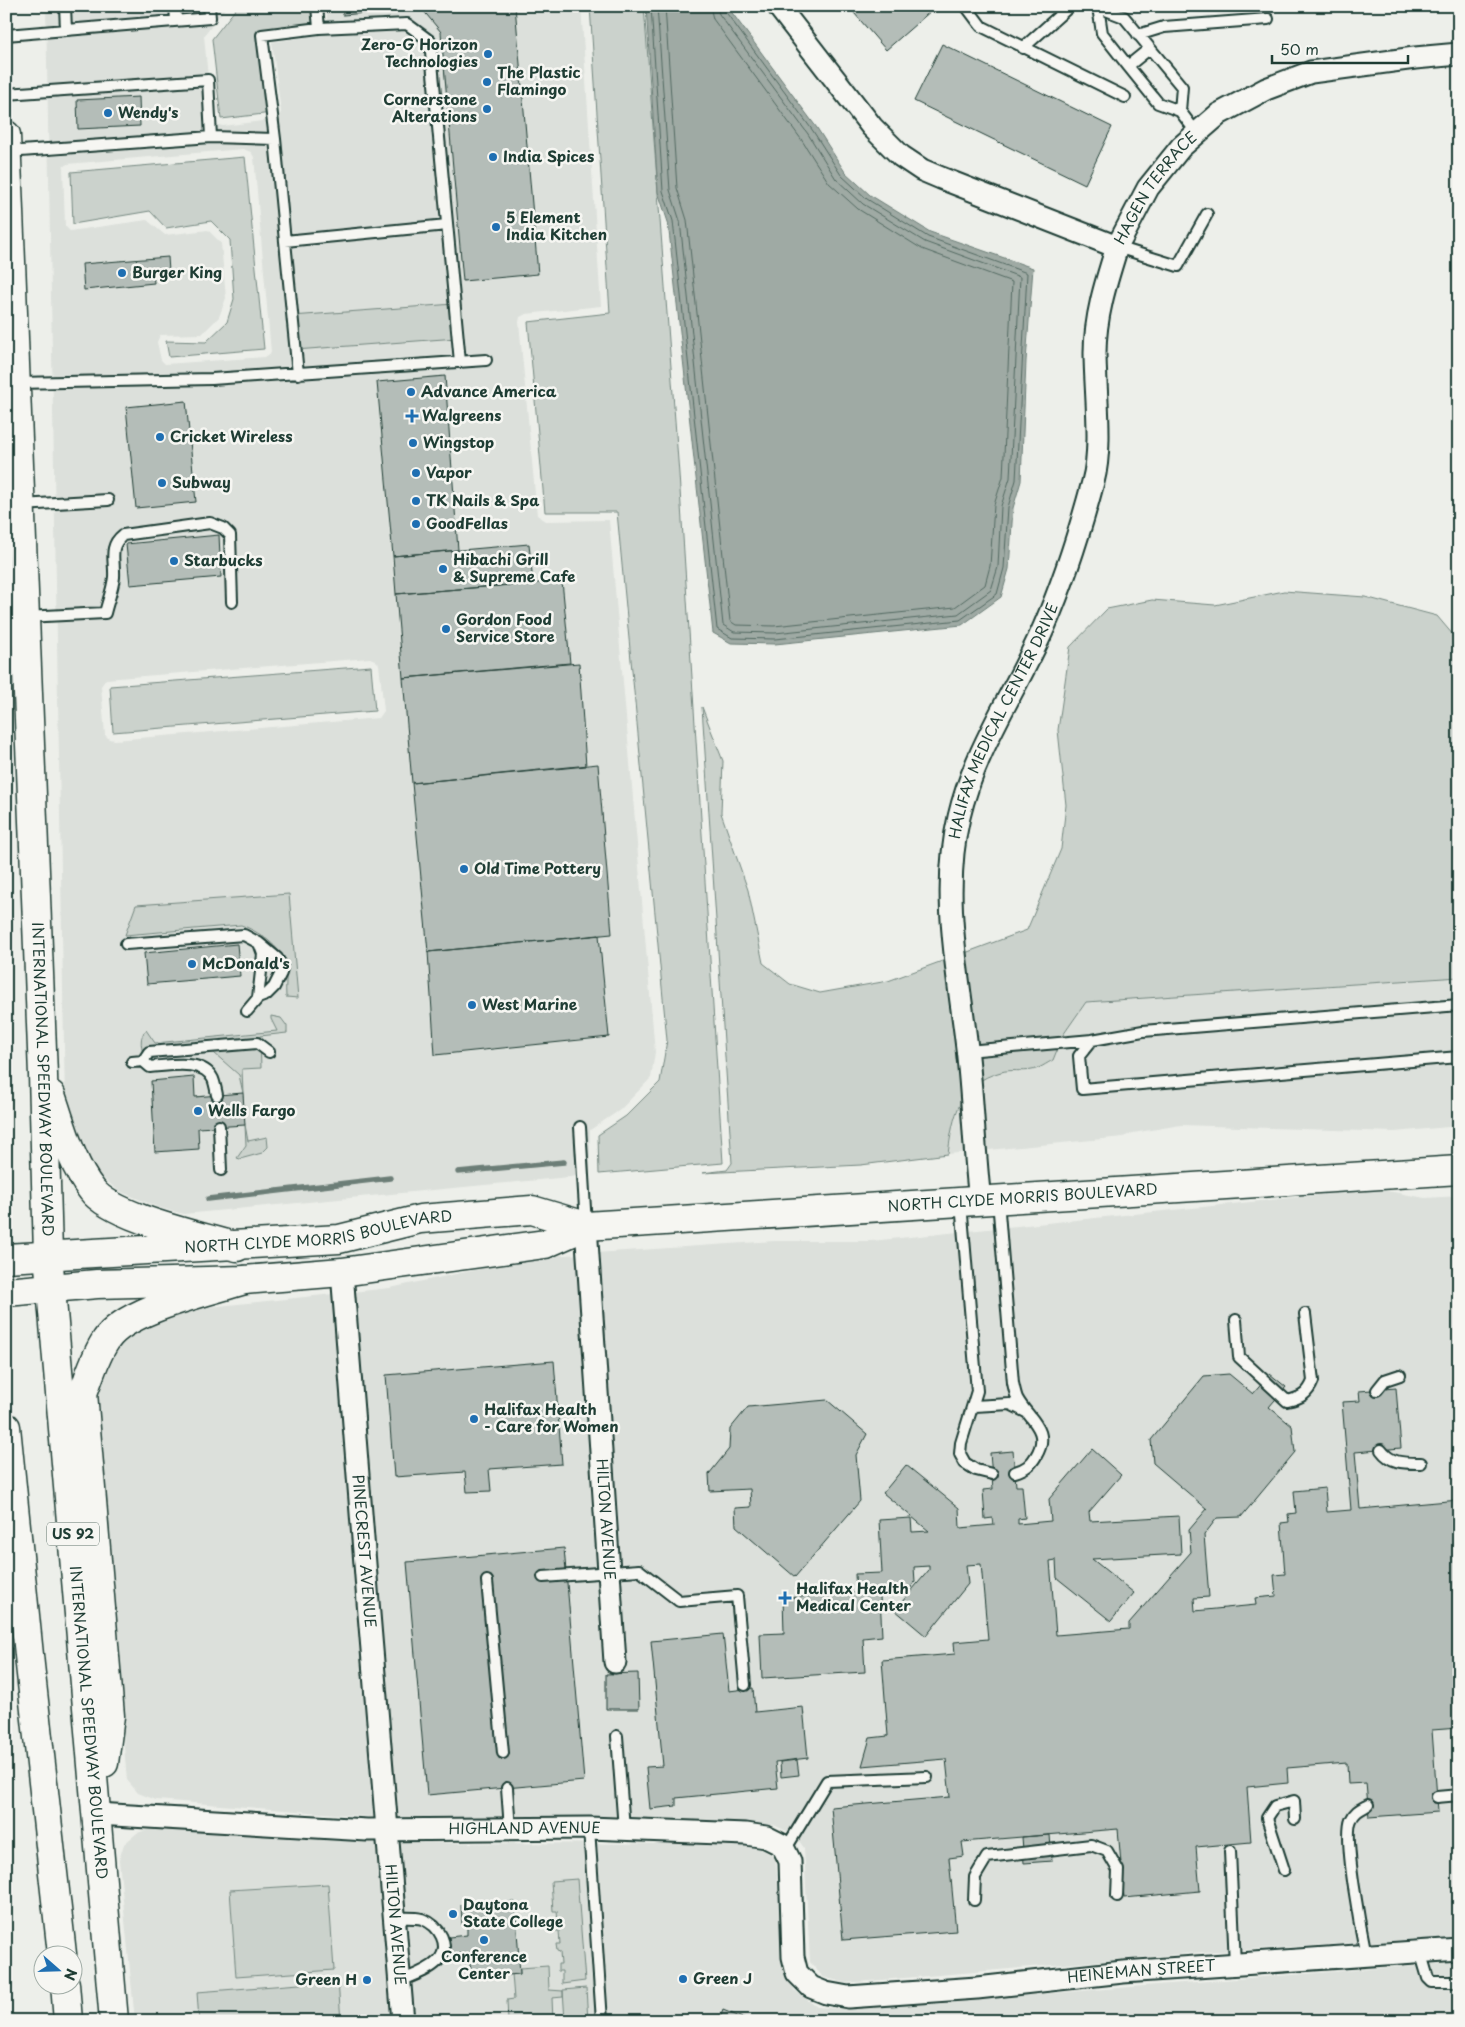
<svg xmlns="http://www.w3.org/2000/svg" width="1465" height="2027" viewBox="0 0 1465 2027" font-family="'Playpen Sans',sans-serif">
<rect width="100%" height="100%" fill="#edefea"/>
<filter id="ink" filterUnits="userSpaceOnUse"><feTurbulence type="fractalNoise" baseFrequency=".02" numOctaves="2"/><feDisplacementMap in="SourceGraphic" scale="10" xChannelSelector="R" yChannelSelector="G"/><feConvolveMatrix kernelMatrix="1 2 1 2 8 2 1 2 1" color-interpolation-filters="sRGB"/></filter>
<g filter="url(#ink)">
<!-- built -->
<path fill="#dce0db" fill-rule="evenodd" d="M46 6H227L204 36 212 119 215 124 223 126 278 119 281 112 272 42 325 34 328 31 326 6H581L601 306 526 314 520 317 519 322 537 515 546 521 609 520 655 1052 651 1078 620 1110 590 1130V1175L184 1214 160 1208 119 1191 96 1173 79 1141 65 1104ZM243 149 251 152 254 157 271 353 265 357 165 364 161 360 157 342 160 335 202 334 219 317 226 298 221 243 208 230 165 235 147 220 70 231 65 226 63 167 67 164ZM370 658 375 660 379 664 384 711 379 718 115 740 109 739 105 735 101 686 106 679Z
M1459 977V1126L1395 1132 1181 1125 1133 1133 1123 1137 948 1154 952 1123 965 1094 980 1081 1002 1071 1033 1070 1053 1060 1063 1035 1086 1002Z
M1377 1189 1425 1198 1459 1196V1937L1205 1952 846 1983 823 1977 810 1962 804 1848 795 1835 774 1825 592 1817 399 1819 156 1800 138 1793 127 1780 94 1416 101 1373 116 1350 143 1327 190 1309 390 1288 536 1257 774 1241H871Z
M153 1828 451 1843 740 1844 763 1850 775 1857 787 1966 794 1990 817 2007 843 2009 1459 1962V2021H135L119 1860 124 1844 137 1833Z"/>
<!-- green -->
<path fill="#cbd2cc" stroke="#758880" d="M238 6H317L319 28 262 35 272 113 221 119 212 39Z
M590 6H644L679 474 723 1163 599 1174 598 1135 626 1116 660 1082 667 1040 617 512H545L528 322 610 313Z
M245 157 264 349 169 357 166 341 206 342 227 322 234 299 230 240 211 221 166 228 150 211 73 224 71 172Z
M454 304 457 338 295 350 292 316Z
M1284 591 1365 597 1437 616 1459 642V977L1086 1002 1063 1035 1053 1060C1047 1063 1039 1069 1032 1070 1022 1072 1011 1069 1001 1072 959 1083 953 1116 948 1154L861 1165 702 1173 727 1170 732 1163 702 707 723 761 721 813 748 890 763 963 790 984 820 993 888 981 945 960 958 1061 979 1060 965 953 1027 930 1061 849 1066 805 1058 730 1070 647 1107 609 1152 600 1215 605Z
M371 666 375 711 113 732 110 686Z
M289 894 298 998 286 997C285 987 287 975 286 966 283 947 256 930 241 925L125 935 136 905Z
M271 1016 281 1018 287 1026V1033L260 1036 261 1068 242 1069 243 1093 239 1075 214 1053 144 1058C142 1049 138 1038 146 1030L155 1043 277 1031 271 1019Z
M245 1125 248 1141 267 1137 268 1147 262 1153 240 1159 237 1158 246 1145Z
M577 1879 585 1981 562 1984V1971H558V1964H561L560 1952 557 1951 556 1944H560L559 1931H555V1924L558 1923 557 1911H553L551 1881Z
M328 1884 334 1970 236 1977 230 1890Z
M548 1966 549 1990 563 1991V1997L552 1998 553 2021H508L507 2000 514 1999 512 1974H520V1968Z
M338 1981 341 2021H199L197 1992Z
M586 1988 588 2021H565L563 1990Z"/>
<!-- water -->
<path fill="#9faaa4" stroke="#6c7e77" d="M646 6H727L817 128 845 172 870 195 930 232 1033 268 1026 361 1021 481 1013 508 1009 569 1001 597 962 625 775 644 731 643 713 633 668 222 658 192Z"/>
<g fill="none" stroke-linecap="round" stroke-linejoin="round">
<!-- shore -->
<path stroke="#526961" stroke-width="1" d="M651 6 663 191 673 221 717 629 732 638 775 639 960 620 997 594 1004 568 1008 507 1016 480 1027 273 928 237 867 199 841 175 813 131 725 11 724 6
M657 6 670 190 680 221 723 625 734 632 775 633 958 614 991 590 998 567 1001 506 1010 478 1020 277 925 242 863 204 836 179 808 134 719 14 717 6
M665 6 677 188 687 220 730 621 736 625 774 626 955 607 985 585 990 566 994 505 1003 477 1012 282 922 249 858 209 829 183 801 139 713 19 710 6"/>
<!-- stream -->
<path stroke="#6c7e77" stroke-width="5.5" d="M458 1172 564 1162
M208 1199 390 1178"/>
</g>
<!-- building -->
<path fill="#b4bdb8" stroke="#1f3d34" d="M342 6H410V9L343 15Z
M410 6H515L538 274 463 281 441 32 422 9H410Z
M848 6H929L932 10 886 50Z
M942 44 1112 127 1085 184 914 101Z
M139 97 140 126 78 129 77 100Z
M168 257 169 272 153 273 154 283 84 290 82 264Z
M445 376 458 550 393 556 377 382Z
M186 401 196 502 136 508 126 407Z
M219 535 221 577 130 585 126 544Z
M529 544 533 583 396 594 393 556Z
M562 581 570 663 403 678 396 594Z
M579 663 586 766 412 783 403 678Z
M598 764 612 934 428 952 412 783Z
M599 935 609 1037 435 1055 428 952Z
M237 944 240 976 147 984 144 953Z
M194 1077 195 1097 243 1093 245 1125 198 1128 199 1149 155 1152 151 1081Z
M554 1361 562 1464 489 1469 491 1491 467 1492 465 1472 394 1477 386 1375Z
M1229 1374 1253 1394 1270 1374 1286 1387 1269 1407 1292 1426 1295 1452 1241 1517 1217 1518 1204 1535 1209 1597 1194 1598 1195 1611 1256 1605 1255 1598 1276 1596 1274 1575 1285 1574 1281 1523 1289 1522 1288 1514 1296 1513 1294 1491 1325 1488 1327 1512 1351 1510 1342 1402 1360 1401 1359 1391 1396 1388 1401 1448 1355 1452 1360 1509 1459 1500V1728L1432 1730 1438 1812 1369 1817 1366 1783 1348 1784 1347 1763 1287 1768 1288 1783 1247 1787 1251 1842 1196 1847 1200 1891 1124 1898 1118 1829 962 1842 964 1856 949 1858 956 1931 843 1940 831 1807 950 1797 946 1759 862 1766 870 1738 888 1736 882 1660 955 1654 954 1642 988 1639 981 1564 966 1565 968 1584 926 1636 895 1610 929 1570V1566L914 1567 915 1582 906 1594 880 1596 882 1636 863 1638 865 1672 762 1678 760 1634 784 1633 783 1598 856 1593 855 1574 882 1573 879 1520 911 1518 912 1532 929 1531 883 1493 906 1465 959 1508 960 1528 994 1525 993 1518 985 1519 983 1490 993 1489 990 1453 1013 1451 1016 1486H1022L1025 1518 1018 1519V1524L1051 1521 1049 1499 1092 1449 1121 1475 1089 1512 1090 1521 1179 1516 1181 1554 1092 1559 1134 1593 1111 1621 1057 1578 1056 1560 1050 1561 1056 1635 1129 1629V1623L1191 1552 1189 1530 1207 1509 1153 1463 1151 1440 1204 1376Z
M827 1400 867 1434 856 1455 860 1501 795 1577 736 1526 735 1508 751 1507 750 1489 710 1491 709 1474 729 1449 730 1429 748 1407Z
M564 1548 584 1781 427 1795 407 1562Z
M723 1634 729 1691 753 1688 755 1712 803 1707 808 1758 775 1762 778 1788 676 1798V1806L650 1809 646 1767 663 1766 651 1641Z
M638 1673 639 1709H606V1674Z
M797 1760 799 1775 781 1777 780 1762Z
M1050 1835 1052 1861 1024 1863 1022 1837Z
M515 1902 520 1974 473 1978 468 1956H471L470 1953 451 1954 449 1937 467 1935V1924L462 1925 461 1905Z
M723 2010 750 2021H719Z"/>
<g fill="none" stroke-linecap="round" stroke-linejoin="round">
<defs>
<path id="lane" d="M65 6 66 30
M175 6 176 21
M966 6 981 26 1125 97
M319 28 407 24 430 41 460 362
M6 35 210 18 209 6
M1138 35 1164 27 1268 19
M1023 48 1070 6
M1128 66 1149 49
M6 94 208 80 211 137
M1180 111 1182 87 1124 17 1098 7 1102 33 1128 66 1158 103 1180 111 1196 132
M7 152 211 137 275 139
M285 241 447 225
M1117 247 1178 266 1207 214
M298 374 275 139 262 35 319 28 317 6
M17 383 212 379 486 360
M21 505 108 500
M25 617 105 613C108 601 113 588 114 577 115 560 108 547 123 535L210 523 223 528 230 535 232 602
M126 944 244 935 259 943 263 954 258 998
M1459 1005 1143 1031 1092 1040 1079 1056 1082 1089 1459 1057
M247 1011 258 998 266 995 274 987 281 973 282 966 277 958 259 943
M967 1051 1092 1040
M143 1061 149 1052 257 1043 269 1052
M132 1062 143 1061 150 1067C168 1066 203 1058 213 1079 215 1084 216 1090 217 1095
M219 1126 221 1170
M580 1127 586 1225
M998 1200 1013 1383C1014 1387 1015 1393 1017 1398 1028 1419 1052 1430 1036 1456 1031 1465 1025 1469 1015 1472
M961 1203 977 1391 961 1443 960 1454 965 1463 976 1470 992 1474
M1236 1320 1239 1357 1287 1401C1301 1398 1308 1394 1313 1381L1305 1314
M1377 1390 1385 1380 1400 1375
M974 1406 1010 1404 1026 1412
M1381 1450C1391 1464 1405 1463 1421 1463
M543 1577 639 1570 679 1601 737 1596 745 1685
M487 1581 503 1753
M617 1736 624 1829
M507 1788 510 1829
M1437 1797 1459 1795
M589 1828 602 2021
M785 1850 827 1781 927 1777
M1230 1851 1235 1965
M1284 1870 1267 1818 1275 1806 1294 1801 1295 1819
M974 1900 975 1877 987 1857 1091 1845 1107 1851 1118 1870 1117 1896
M395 1918C403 1918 414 1917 422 1919 439 1925 452 1946 438 1961 428 1971 412 1976 400 1981
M1420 1951 1428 1978 1432 1982H1459
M1366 1955C1361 1931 1343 1838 1351 1820 1355 1811 1361 1809 1368 1805"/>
<g id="street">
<path id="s1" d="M778 6 872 127 901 156 922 170 941 178 1117 247 1148 188 1181 147 1219 114 1266 89 1311 72 1415 58 1459 54"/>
<path id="s2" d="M980 1201C974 1150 973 1099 967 1048 958 971 941 894 959 817 975 748 1016 691 1044 627 1064 581 1080 531 1093 482 1103 446 1095 391 1095 353 1095 316 1106 282 1117 247"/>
<path id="s3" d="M586 1226 615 1662"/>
<path id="s4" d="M342 1272C360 1522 383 1771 403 2021"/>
<path id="s5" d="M97 1814 367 1830 589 1828 746 1834 766 1837 782 1845 790 1861 793 1957 797 1973 811 1987 826 1993 848 1997 977 1988 1123 1972 1459 1949"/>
</g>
<g id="secondary">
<path id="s6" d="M6 1258 339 1239 420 1219 532 1210 586 1226"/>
<path id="s7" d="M6 1292 97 1284 244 1280 342 1272 545 1244 586 1226 1459 1170"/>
</g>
<g id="primary">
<path id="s8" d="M6 135 43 1075 48 1254 114 2021"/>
<path d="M51 1095C62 1126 71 1164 92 1190 113 1218 201 1236 237 1247"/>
<path d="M6 1427 30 1665 62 1954"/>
<path d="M104 1763 110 1716 83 1393C90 1375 95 1356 106 1340 126 1309 208 1292 244 1280"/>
<path d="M65 1984 68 2021"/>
</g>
</defs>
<!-- lane casing -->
<use href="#lane" stroke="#1f3d34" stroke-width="14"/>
<!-- street casing -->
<use href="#street" stroke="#1f3d34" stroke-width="25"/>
<!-- secondary casing -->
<use href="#secondary" stroke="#1f3d34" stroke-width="31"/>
<!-- primary casing -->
<use href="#primary" stroke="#1f3d34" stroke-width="31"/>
<!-- lane -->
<use href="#lane" stroke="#f6f6f2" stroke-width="10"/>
<!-- street -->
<use href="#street" stroke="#f6f6f2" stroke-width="21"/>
<!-- secondary -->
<use href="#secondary" stroke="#f6f6f2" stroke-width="28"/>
<!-- primary -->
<use href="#primary" stroke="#f6f6f2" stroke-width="28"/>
</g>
</g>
<!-- markers -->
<g fill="#1f6fb2" stroke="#f6f6f2" stroke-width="2">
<circle cx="488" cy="54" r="5"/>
<circle cx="487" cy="82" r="5"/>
<circle cx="487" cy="109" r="5"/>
<circle cx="108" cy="113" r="5"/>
<circle cx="493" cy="157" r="5"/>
<circle cx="496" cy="227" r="5"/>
<circle cx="122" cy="273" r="5"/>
<circle cx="411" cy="392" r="5"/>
<path d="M409.5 408.5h5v5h5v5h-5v5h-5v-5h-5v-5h5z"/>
<circle cx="160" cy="437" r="5"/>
<circle cx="413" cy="443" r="5"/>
<circle cx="416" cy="473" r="5"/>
<circle cx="162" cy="483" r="5"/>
<circle cx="416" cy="501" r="5"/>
<circle cx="416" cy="524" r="5"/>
<circle cx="174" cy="561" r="5"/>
<circle cx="443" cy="569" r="5"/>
<circle cx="446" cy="629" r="5"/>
<circle cx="464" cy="869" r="5"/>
<circle cx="192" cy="964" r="5"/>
<circle cx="472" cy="1005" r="5"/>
<circle cx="198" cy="1111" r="5"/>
<circle cx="474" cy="1419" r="5"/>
<path d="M782.5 1590.5h5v5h5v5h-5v5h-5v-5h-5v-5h5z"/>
<circle cx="453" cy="1914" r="5"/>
<circle cx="484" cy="1940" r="5"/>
<circle cx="683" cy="1979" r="5"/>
<circle cx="367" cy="1980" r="5"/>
</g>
<g text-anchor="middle" stroke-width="5" stroke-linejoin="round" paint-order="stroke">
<!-- shield labels -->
<rect fill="#f6f6f2" stroke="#60746d" stroke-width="1" x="47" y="1522.5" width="52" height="23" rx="4"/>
<g font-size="14" font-weight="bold" fill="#1f3d34">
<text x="73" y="1539">US 92</text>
</g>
<!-- poi labels -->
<g font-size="15" font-weight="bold" fill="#1f3d34" stroke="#f6f6f2" text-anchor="start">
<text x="478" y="50" text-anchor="end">Zero-G Horizon<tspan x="478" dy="17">Technologies</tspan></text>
<text x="497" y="78">The Plastic<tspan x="497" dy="17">Flamingo</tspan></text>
<text x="477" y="105" text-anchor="end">Cornerstone<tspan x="477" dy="17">Alterations</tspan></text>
<text x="118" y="118">Wendy's</text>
<text x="503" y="162">India Spices</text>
<text x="506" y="223">5 Element<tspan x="506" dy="17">India Kitchen</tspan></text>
<text x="132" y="278">Burger King</text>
<text x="421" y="397">Advance America</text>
<text x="422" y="421">Walgreens</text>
<text x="170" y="442">Cricket Wireless</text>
<text x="423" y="448">Wingstop</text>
<text x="426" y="478">Vapor</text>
<text x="172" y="488">Subway</text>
<text x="426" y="506">TK Nails &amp; Spa</text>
<text x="426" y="529">GoodFellas</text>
<text x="453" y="565">Hibachi Grill<tspan x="453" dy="17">&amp; Supreme Cafe</tspan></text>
<text x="184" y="566">Starbucks</text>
<text x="456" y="625">Gordon Food<tspan x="456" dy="17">Service Store</tspan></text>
<text x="474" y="874">Old Time Pottery</text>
<text x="202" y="969">McDonald's</text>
<text x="482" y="1010">West Marine</text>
<text x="208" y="1116">Wells Fargo</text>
<text x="484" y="1415">Halifax Health<tspan x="484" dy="17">- Care for Women</tspan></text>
<text x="796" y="1594">Halifax Health<tspan x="796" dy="17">Medical Center</tspan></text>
<text x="463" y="1910">Daytona<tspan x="463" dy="17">State College</tspan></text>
<text x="484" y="1962" text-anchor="middle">Conference<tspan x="484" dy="17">Center</tspan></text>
<text x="693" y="1984">Green J</text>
<text x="357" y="1985" text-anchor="end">Green H</text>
</g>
<!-- street labels -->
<g font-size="15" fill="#1f3d34" stroke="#f6f6f2">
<text dy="5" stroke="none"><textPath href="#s1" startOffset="500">HAGEN TERRACE</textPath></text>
<text dy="5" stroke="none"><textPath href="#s2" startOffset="492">HALIFAX MEDICAL CENTER DRIVE</textPath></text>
<text dy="5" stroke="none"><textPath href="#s8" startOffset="945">INTERNATIONAL SPEEDWAY BOULEVARD</textPath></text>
<text dy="5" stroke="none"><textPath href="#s7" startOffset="1024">NORTH CLYDE MORRIS BOULEVARD</textPath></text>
<text dy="5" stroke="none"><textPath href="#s6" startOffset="314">NORTH CLYDE MORRIS BOULEVARD</textPath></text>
<text dy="5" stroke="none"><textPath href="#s3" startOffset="294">HILTON AVENUE</textPath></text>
<text dy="5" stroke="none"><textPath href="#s4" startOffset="280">PINECREST AVENUE</textPath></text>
<text dy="5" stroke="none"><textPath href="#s8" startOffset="1590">INTERNATIONAL SPEEDWAY BOULEVARD</textPath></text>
<text dy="5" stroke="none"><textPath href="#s5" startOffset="428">HIGHLAND AVENUE</textPath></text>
<text dy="5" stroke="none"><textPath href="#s4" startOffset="655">HILTON AVENUE</textPath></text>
<text dy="5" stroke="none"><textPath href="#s5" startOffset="1171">HEINEMAN STREET</textPath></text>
</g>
</g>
<!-- margin -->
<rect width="1465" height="2027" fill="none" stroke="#f6f6f2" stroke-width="25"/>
<rect x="12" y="12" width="1440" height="2002" fill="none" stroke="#1f3d34" stroke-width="2" filter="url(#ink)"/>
<!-- north arrow -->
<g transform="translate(58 1970) rotate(110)"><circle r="24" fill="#f6f6f2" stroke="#a0aca6"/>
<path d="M0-4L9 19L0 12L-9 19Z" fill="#1f6fb2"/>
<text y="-8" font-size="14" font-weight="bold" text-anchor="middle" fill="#1f3d34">N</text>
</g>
<!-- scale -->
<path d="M1272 55v8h136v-8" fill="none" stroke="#1f3d34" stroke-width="2.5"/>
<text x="1280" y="55" font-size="15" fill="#1f3d34" stroke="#f6f6f2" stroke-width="4" paint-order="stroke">50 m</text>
</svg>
